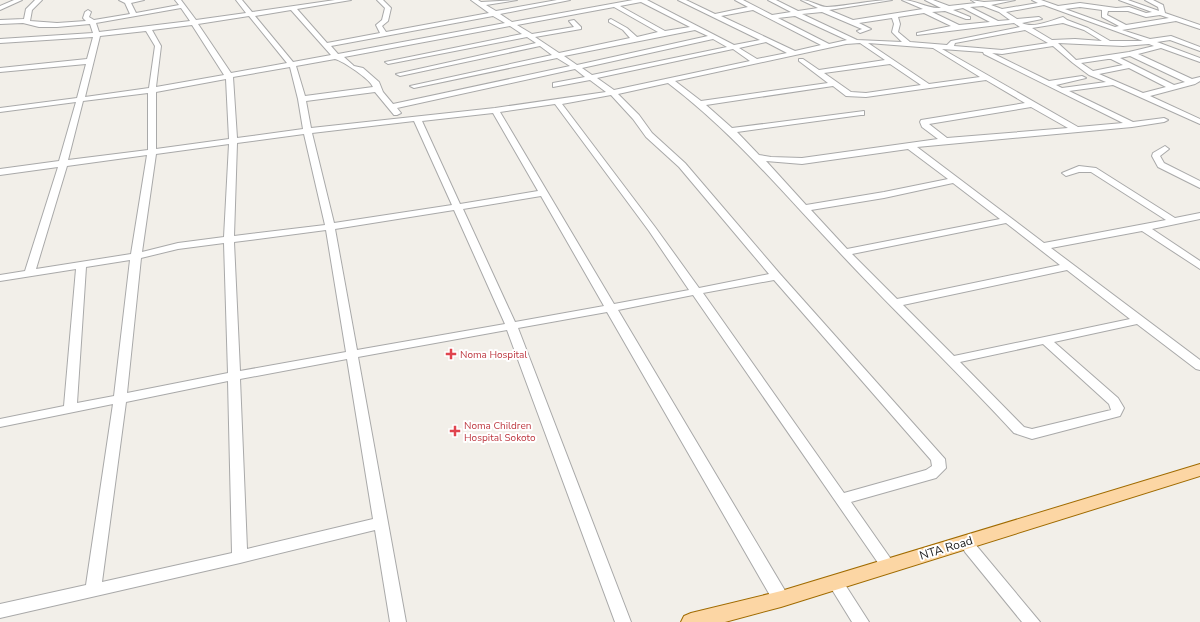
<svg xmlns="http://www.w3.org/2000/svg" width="1200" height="622" viewBox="0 0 1200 622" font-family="'Nunito Sans',sans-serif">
<rect width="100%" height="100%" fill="#f2efe9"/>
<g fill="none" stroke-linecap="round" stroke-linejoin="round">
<defs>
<path id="minor" d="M14 0H22L0 10V6Z
M35 0H42L32 10 30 21 57 23 86 21 83 18 85 12 88 10 91 12 89 17 94 20 130 14 125 3 119 0H144L131 3 136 13 179 5 175 0H181L196 20 246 13 236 0H242L252 12 335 0H351L297 9 327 43 380 33 376 25 382 20 385 8 377 0H383L391 8 388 21 382 26 386 32 489 13 471 0H478L481 2 517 0 486 5 496 11 557 0H570L500 14 512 22 633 0H647L734 45 760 40 678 0H686L715 14 748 7 735 0H743L772 15 791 12 768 0H776L798 11 818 8 801 0C811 0 819 7 827 7 849 6 870 0 892 0L829 10 853 20 923 9 902 0C916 0 927 9 941 8L925 0H933L949 6 976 3 971 0 984 2 1015 0 991 5 1002 9 1038 3 1032 0H1041L1058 6 1080 3 1116 8 1129 7 1146 13 1152 12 1119 0H1128L1159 11 1158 7 1145 0H1153L1163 5 1165 13 1200 25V29L1176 21 1122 30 1150 39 1171 36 1200 47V51L1170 40 1157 42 1200 58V62L1161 48 1138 54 1192 79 1200 77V81L1195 84 1150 96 1200 119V124L1113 85 1069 91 1133 122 1164 118 1168 120 1164 122 1132 127 917 147 1044 243 1166 220 1091 172H1079L1066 176 1062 173 1079 166 1096 168 1175 218 1200 213V219L1152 229 1200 261V269L1142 231 1051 248 1200 360V370L1196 369 1137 324 1054 342 1118 398 1124 408 1120 416 1032 439 1014 433C958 372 898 315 841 254 784 194 734 133 668 83L618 94 639 115 652 133 685 163 780 274 945 459 946 468 936 478 851 502 893 562 896 566 893 570 888 572 883 570 693 295 618 310 787 594 789 599 787 604 781 606 775 604 607 312 518 328 631 622H615L507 330 358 357 406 622H390L375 530 240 563 0 618V604L86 585 113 404 0 427V419L64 406 76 269 0 281V275L25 271 58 167 0 175V169L59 161 76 102 0 112V108L77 98 86 64 0 72V68L87 59 93 37 0 43V39L93 33 90 24 57 27H39L23 23 0 24V20L24 19 26 9ZM641 2 690 27 665 31 620 6ZM1044 5 1143 41H1110L1088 28 1067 20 1063 17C1052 20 1034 29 1022 23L1042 19 1039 17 1017 19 1006 12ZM983 6 999 12 1010 20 998 21 970 7ZM614 7 658 32 637 37 627 28 611 19 609 20V22L623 30 630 38 559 53 535 37 581 29V27L574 20 569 21 574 27 532 34 517 25ZM1080 7 1102 10V17L1119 26 1115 27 1065 9ZM181 8 190 21 99 32 96 23ZM963 8 990 22 959 25 932 12 945 11 966 19H970V17L953 10ZM291 10 331 55 293 62 255 16ZM753 10 821 45 795 51 721 16ZM1108 11H1128L1146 17 1160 15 1169 18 1126 25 1107 15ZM822 12 862 29 857 31 860 33 871 29 859 23 892 18 894 24 892 32 902 42 857 40 802 14ZM924 13 951 26 917 33V35L1014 23 1020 27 951 41 947 45 910 42 898 32 900 24 898 17ZM249 16 287 63 231 73 198 24ZM493 16 505 23 338 54 331 46ZM795 16 847 40 829 44 778 18ZM1063 23 1084 30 1102 41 1075 39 1052 40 1032 28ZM192 25 224 75 156 87 161 46 152 30ZM510 26 522 34 385 62 388 64 527 37 536 43 396 74 400 76 540 46 552 55 410 86 414 88 557 58 570 66 393 104 383 92 379 82 363 68 354 66 344 57ZM695 30 708 36 577 65 564 56ZM1025 30 1048 43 1002 50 954 46 955 43ZM146 31 155 46 149 88 85 97 100 36ZM713 39 727 47 592 75 582 68ZM766 42 787 53 757 59 739 48ZM860 43 885 60 819 70 803 59H799V61L828 83 701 101 675 81 846 44ZM868 43 933 48 980 77 929 84ZM1058 43 1123 46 1149 44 1154 46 1129 52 1076 60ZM1053 46 1073 63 1089 75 1106 82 1062 88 1056 85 1086 78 1082 76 1049 81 992 53 1002 54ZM733 49 750 61 614 90 597 78ZM942 49 983 52 984 54 1123 123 1078 127ZM1130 56 1185 82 1174 85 1120 58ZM335 59C343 61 370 79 373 87L305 96 296 66ZM1108 59H1111L1123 65 1093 71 1081 63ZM890 64 921 85 866 93 851 92 824 73ZM290 67 298 99 303 129 237 138 233 77ZM1129 68 1166 87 1143 93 1099 74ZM575 69 585 77 553 83V87L590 80 606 92 495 108 311 128 306 101 375 92 394 115H397L401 113 397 108ZM226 79 229 139 156 149V92ZM986 80 1025 103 921 120 920 122 922 127 938 139 802 158 771 157 759 155 737 132 861 115H864V111L732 128 706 105 833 86 846 96 866 97ZM148 93V150L68 160 83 101ZM611 95 633 119 646 137 679 167 769 274 699 288 655 227 562 104ZM555 104 649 231 689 290 614 304 500 112ZM1031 107 1068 128 947 138 929 124ZM493 113 538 191 460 204 422 121ZM414 121 452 205 334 223 312 133ZM304 134 325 225 234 236 237 143ZM229 144 224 237 178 243 142 252 156 154ZM908 149 948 179 884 192 806 205 766 161 802 164ZM147 155 131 254 36 269 67 166ZM953 183 1000 219 847 249 811 210 884 198ZM541 196 604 306 515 322 463 209ZM454 210 505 324 357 350 335 229ZM1006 223 1060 265 897 299 852 254ZM326 230 346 352 240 371 234 242ZM224 243 228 373 127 393 141 258 178 249ZM130 260 114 396 77 403 86 267ZM1067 270 1130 319 954 356 903 305ZM774 280 931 460 932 466 926 470 844 493 703 293ZM1043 344 1109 404 1111 410 1032 429 1024 427 960 362ZM347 359 373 519 247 549 240 379ZM228 381 232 553 102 582 126 402Z
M1165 146 1169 149 1160 156 1164 163 1200 181V188L1158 167 1152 156 1153 153Z
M970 542 975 544 1040 622H1022L965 552 963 548 965 544Z
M839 582 844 583 869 622H852L831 588 834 583Z"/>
<path id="major" d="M1200 464V476L781 607 725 622H681L684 616 691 613 781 591Z"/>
</defs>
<!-- minor casing -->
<use href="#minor" stroke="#a9a9a9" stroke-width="2"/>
<!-- major casing -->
<use href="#major" stroke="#a06b00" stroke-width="2"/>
<!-- minor -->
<use href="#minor" fill="#fff" fill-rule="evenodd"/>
<!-- major -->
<use href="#major" fill="#fcd6a4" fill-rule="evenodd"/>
</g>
<!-- markers -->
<g fill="#e0444e" stroke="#fff" stroke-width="1.5">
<path d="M449 348h4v4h4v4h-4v4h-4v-4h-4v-4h4z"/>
<path d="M453 425h4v4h4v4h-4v4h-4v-4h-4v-4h4z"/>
</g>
<g text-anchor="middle" stroke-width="4" stroke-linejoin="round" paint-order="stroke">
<!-- health labels -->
<g font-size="10" fill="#be3a42" stroke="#fff" text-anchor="start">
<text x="460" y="358">Noma Hospital</text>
<text x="464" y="429">Noma Children<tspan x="464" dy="12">Hospital Sokoto</tspan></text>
</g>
<!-- near-street labels -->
<g font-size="12" fill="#222" stroke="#fff">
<text transform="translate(946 548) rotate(-17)" y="4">NTA Road</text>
</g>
</g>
</svg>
